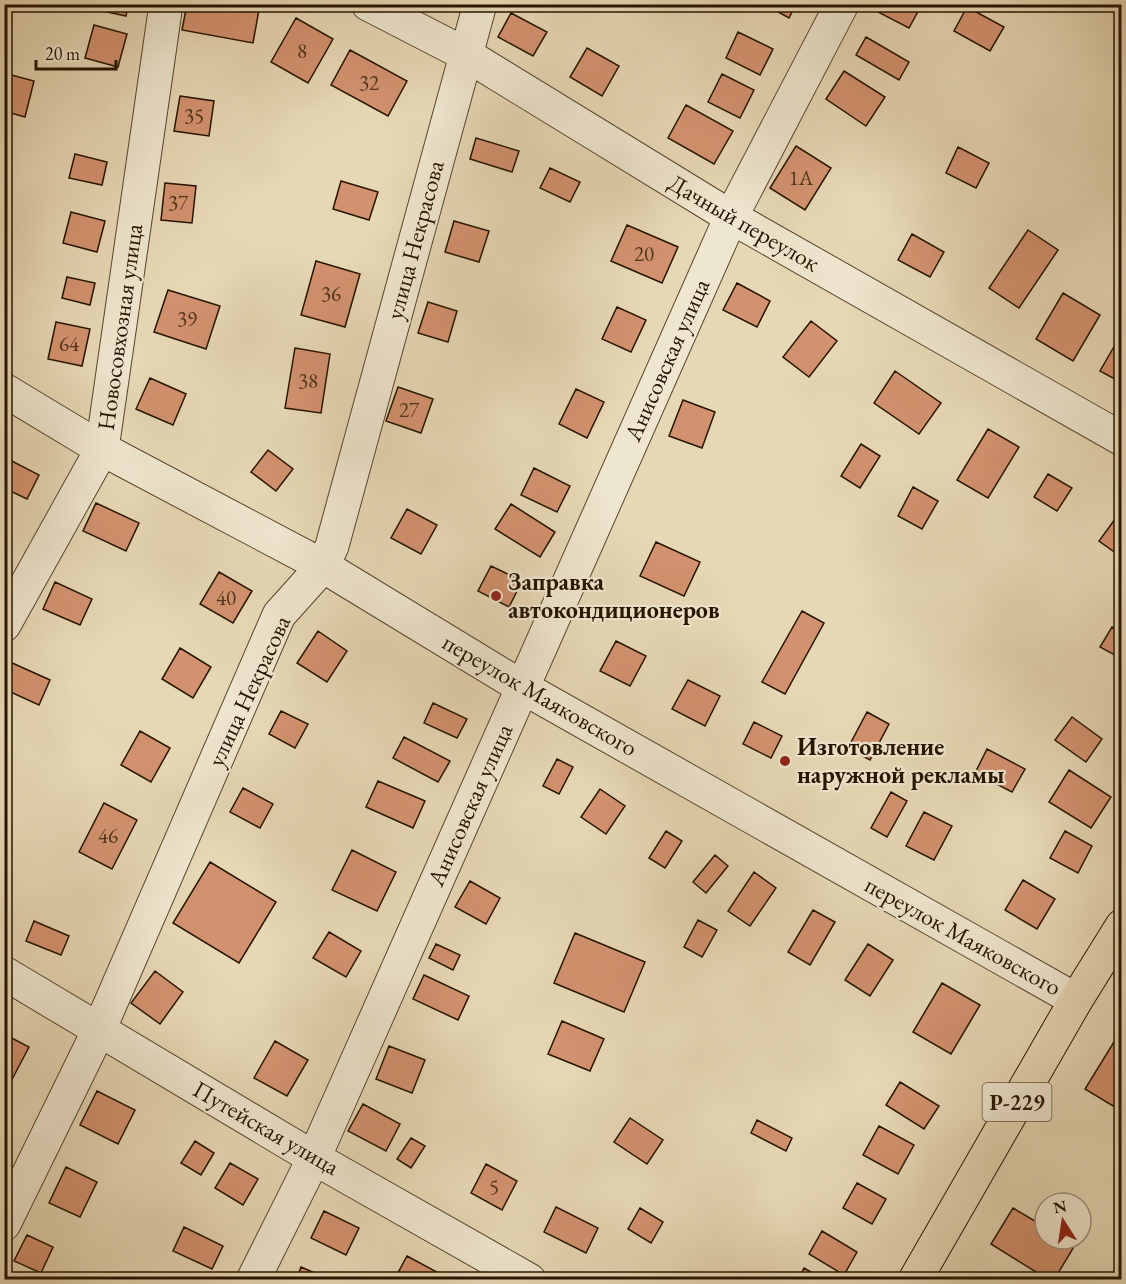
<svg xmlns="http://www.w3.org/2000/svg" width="1126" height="1284" viewBox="0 0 1126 1284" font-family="'EB Garamond',serif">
<rect width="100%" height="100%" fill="#e7d8b5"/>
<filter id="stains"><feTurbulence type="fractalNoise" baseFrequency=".00333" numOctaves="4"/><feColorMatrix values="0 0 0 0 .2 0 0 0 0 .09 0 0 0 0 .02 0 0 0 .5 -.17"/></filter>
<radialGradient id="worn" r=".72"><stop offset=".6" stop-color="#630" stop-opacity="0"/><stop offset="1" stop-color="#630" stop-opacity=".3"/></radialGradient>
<!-- building -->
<path fill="#d3926f" stroke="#251400" stroke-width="1.5" d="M94 4H128L126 16 93 9Z
M187 4H260L253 43 182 30Z
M772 4H796L789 18 771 8Z
M879 4H922L909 28 876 11Z
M967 7 1004 27 990 51 954 31Z
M511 13 547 32 533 56 498 37Z
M296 18 333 39 308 83 271 62Z
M94 25 127 34 118 67 85 58Z
M738 32 773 49 760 75 726 58Z
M866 37 909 62 899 80 856 55Z
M587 48 619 66 602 96 570 77Z
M350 50 407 81 388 116 331 85Z
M844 71 885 97 866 126 826 99Z
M4 73 34 81 25 117 4 111Z
M722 74 754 90 740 118 708 102Z
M180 96 214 101 209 136 174 131Z
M686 105 733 131 714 164 668 138Z
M476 138 519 151 512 172 470 159Z
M796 146 831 168 805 210 770 188Z
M958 147 989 163 976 188 946 173Z
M75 154 107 162 102 185 69 178Z
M550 168 580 182 570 202 540 188Z
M341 181 378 192 369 220 333 209Z
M165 183 196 186 192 223 161 220Z
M71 212 105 221 97 252 63 243Z
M454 221 489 231 479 262 445 252Z
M627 225 678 247 662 283 611 261Z
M1028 230 1058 250 1019 308 989 288Z
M912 234 944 252 930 277 898 260Z
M316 261 360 274 345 327 301 315Z
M67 277 95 283 90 305 62 298Z
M737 283 770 301 757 327 723 310Z
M168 290 220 306 206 349 154 332Z
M1063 293 1100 315 1073 361 1036 339Z
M428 302 457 311 448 342 418 333Z
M617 307 646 320 631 352 602 339Z
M811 321 837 341 809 377 783 357Z
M56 322 90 329 82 366 48 359Z
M1115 345 1122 349V383L1100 371Z
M295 348 330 354 321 413 285 408Z
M895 371 941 403 919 434 874 403Z
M150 378 186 394 173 425 136 409Z
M398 387 433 399 421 433 386 421Z
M576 389 604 402 587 438 559 424Z
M683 400 715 412 702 448 669 436Z
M988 429 1019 447 988 498 957 480Z
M861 444 880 456 860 488 841 476Z
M268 450 293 469 276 491 251 472Z
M6 458 39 475 27 499 4 488Z
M534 468 570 486 557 512 521 495Z
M1048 474 1072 488 1057 511 1034 497Z
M913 487 938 501 922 529 898 516Z
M96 503 139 523 126 551 83 531Z
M511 504 555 532 540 557 495 529Z
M407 509 437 525 421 554 391 538Z
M1118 515 1122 517V554L1120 556 1099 541Z
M656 542 700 562 684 596 640 576Z
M491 566 522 581 509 607 478 591Z
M219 572 252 591 233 623 200 604Z
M55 582 92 599 80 625 43 609Z
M802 611 824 623 785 694 762 682Z
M1112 627 1122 632V659L1100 647Z
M318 631 347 651 327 682 297 663Z
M616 641 646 656 630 686 600 671Z
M180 648 211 667 193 698 162 679Z
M10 662 50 680 39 705 4 689V674Z
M688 680 720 696 705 726 672 709Z
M433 703 467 719 457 738 424 723Z
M281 711 308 724 295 748 269 734Z
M867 712 889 724 870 760 848 748Z
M1072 717 1102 739 1086 762 1055 740Z
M754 722 782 736 771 758 743 744Z
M140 731 170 748 151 782 121 765Z
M404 737 450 761 438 782 393 758Z
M987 749 1025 769 1012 792 975 773Z
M557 759 573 767 559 794 543 786Z
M1069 770 1111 797 1091 828 1049 802Z
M378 781 425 801 413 828 366 807Z
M243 788 273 804 260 828 230 812Z
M600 789 625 806 606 834 581 817Z
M891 792 907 801 887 837 871 828Z
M104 803 137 820 112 869 79 852Z
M924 812 952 826 934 860 906 846Z
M666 831 682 841 665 868 649 858Z
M1065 831 1092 846 1078 873 1050 858Z
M352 850 396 872 377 911 332 890Z
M715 855 728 866 706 893 693 882Z
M210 862 276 902 239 963 173 923Z
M754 872 776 888 750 926 728 911Z
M1023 880 1055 899 1037 929 1005 910Z
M470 881 500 898 486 924 455 907Z
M813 910 835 922 810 965 788 952Z
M698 920 717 930 702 957 684 947Z
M34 921 69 936 61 955 26 941Z
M329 932 361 951 346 977 313 958Z
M575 933 645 962 624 1012 554 983Z
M436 944 460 955 453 970 429 958Z
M868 944 893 960 870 996 845 980Z
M155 971 183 992 160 1024 131 1003Z
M424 975 469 996 458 1020 413 999Z
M942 983 980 1005 951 1054 913 1032Z
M562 1021 604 1039 590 1071 548 1054Z
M1122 1029V1092L1113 1106 1085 1089Z
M4 1034 29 1047 9 1085 4 1083Z
M275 1041 308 1060 287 1096 254 1078Z
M389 1046 425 1060 412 1093 376 1079Z
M900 1082 939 1106 924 1129 886 1105Z
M97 1091 135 1110 118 1144 80 1125Z
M363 1104 400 1124 386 1151 348 1131Z
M630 1118 663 1140 647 1164 614 1142Z
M757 1120 792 1138 786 1151 751 1133Z
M879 1126 914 1145 898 1174 863 1155Z
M411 1138 425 1146 411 1168 397 1159Z
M195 1141 214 1153 201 1175 181 1163Z
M230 1163 258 1179 243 1205 215 1188Z
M486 1164 517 1181 502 1210 471 1193Z
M66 1167 97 1182 80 1217 49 1203Z
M857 1183 886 1199 872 1224 843 1208Z
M556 1207 598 1228 586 1253 544 1232Z
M640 1208 663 1222 651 1243 628 1229Z
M1013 1208 1045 1227V1239H1065L1075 1245 1054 1280H1049L991 1244Z
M324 1211 359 1228 346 1255 311 1238Z
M184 1227 223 1246 212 1269 173 1251Z
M822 1231 857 1252 844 1275 809 1254Z
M27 1235 53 1247 41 1273 14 1261Z
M407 1256 444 1276 442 1280H394Z
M301 1267 331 1280H296Z
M804 1268 825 1280H798Z"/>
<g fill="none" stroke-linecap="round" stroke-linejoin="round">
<defs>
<path id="minor" d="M368 4 465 54 731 217 1122 439
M4 390 102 449 323 566 522 687 1076 1000
M4 625 102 449 166 4
M4 973 314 1158 529 1280
M4 1224 99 1030 279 615 323 566 332 546 480 4
M253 1280 314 1158 731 217 842 4"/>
<path id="major" d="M915 1280 1076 1000 1122 926"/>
</defs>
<!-- minor casing -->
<use href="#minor" stroke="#56452d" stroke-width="35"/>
<!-- major casing -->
<use href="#major" stroke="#251400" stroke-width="35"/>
<!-- minor -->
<use href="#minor" stroke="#efe6cf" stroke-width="33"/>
<!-- major -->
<use href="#major" stroke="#e7d8b5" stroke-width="33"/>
</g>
<!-- markers -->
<g fill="#8f2418" stroke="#efe6cf" stroke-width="2">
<circle cx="496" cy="596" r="6"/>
<circle cx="785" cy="761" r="6"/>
</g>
<g text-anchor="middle" stroke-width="4.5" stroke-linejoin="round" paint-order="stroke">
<!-- number labels -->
<g font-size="21" fill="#50341c">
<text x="302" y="58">8</text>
<text x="369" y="90">32</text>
<text x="194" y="123">35</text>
<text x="801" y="185">1А</text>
<text x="178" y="210">37</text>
<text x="644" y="261">20</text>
<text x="331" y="301">36</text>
<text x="187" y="326">39</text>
<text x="69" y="351">64</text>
<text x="308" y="388">38</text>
<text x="409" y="417">27</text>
<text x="226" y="605">40</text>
<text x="108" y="843">46</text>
<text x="494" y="1194">5</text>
</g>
<!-- shield labels -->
<rect fill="#efe6cf" stroke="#62533e" stroke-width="1.5" x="982.5" y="1083" width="69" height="38" rx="4.5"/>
<g font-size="22" font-weight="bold" fill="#251400">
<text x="1017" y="1110">Р-229</text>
</g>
<!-- street labels -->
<g font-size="24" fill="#251400" stroke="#efe6cf">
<text transform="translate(744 223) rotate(30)" y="8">Дачный переулок</text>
<text transform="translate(415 240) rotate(-75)" y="8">улица Некрасова</text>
<text transform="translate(120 327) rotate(-82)" y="8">Новосовхозная улица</text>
<text transform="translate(667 360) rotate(-66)" y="8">Анисовская улица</text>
<text transform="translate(249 691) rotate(-65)" y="8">улица Некрасова</text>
<text transform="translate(540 695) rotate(30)" y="8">переулок Маяковского</text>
<text transform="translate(470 805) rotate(-66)" y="8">Анисовская улица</text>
<text transform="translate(963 936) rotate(29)" y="8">переулок Маяковского</text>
<text transform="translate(266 1128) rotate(30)" y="8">Путейская улица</text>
</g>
<!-- poi labels -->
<g font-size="24" font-weight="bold" fill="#251400" stroke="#efe6cf" text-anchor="start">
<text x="508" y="590">Заправка<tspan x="508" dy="28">автокондиционеров</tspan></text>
<text x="797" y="755">Изготовление<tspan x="797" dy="28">наружной рекламы</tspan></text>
</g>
</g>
<!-- margin -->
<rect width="1126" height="1284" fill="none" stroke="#e7d8b5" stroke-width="24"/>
<rect x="6" y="6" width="1114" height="1272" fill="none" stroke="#251400" stroke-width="3"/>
<rect x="12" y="12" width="1102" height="1260" fill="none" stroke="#251400" stroke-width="1.5"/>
<!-- north arrow -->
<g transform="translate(1063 1221) rotate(348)"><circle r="28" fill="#efe6cf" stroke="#9e927c" stroke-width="1.5"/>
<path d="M0-4.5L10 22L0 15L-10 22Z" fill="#8f2418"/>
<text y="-9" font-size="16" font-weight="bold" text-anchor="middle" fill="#251400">N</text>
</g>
<!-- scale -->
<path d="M36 60v9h80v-9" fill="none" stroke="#251400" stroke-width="3"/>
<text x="45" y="60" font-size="18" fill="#251400" stroke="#efe6cf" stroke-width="4.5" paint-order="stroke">20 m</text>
<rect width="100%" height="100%" filter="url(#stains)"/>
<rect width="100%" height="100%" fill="url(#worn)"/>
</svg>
